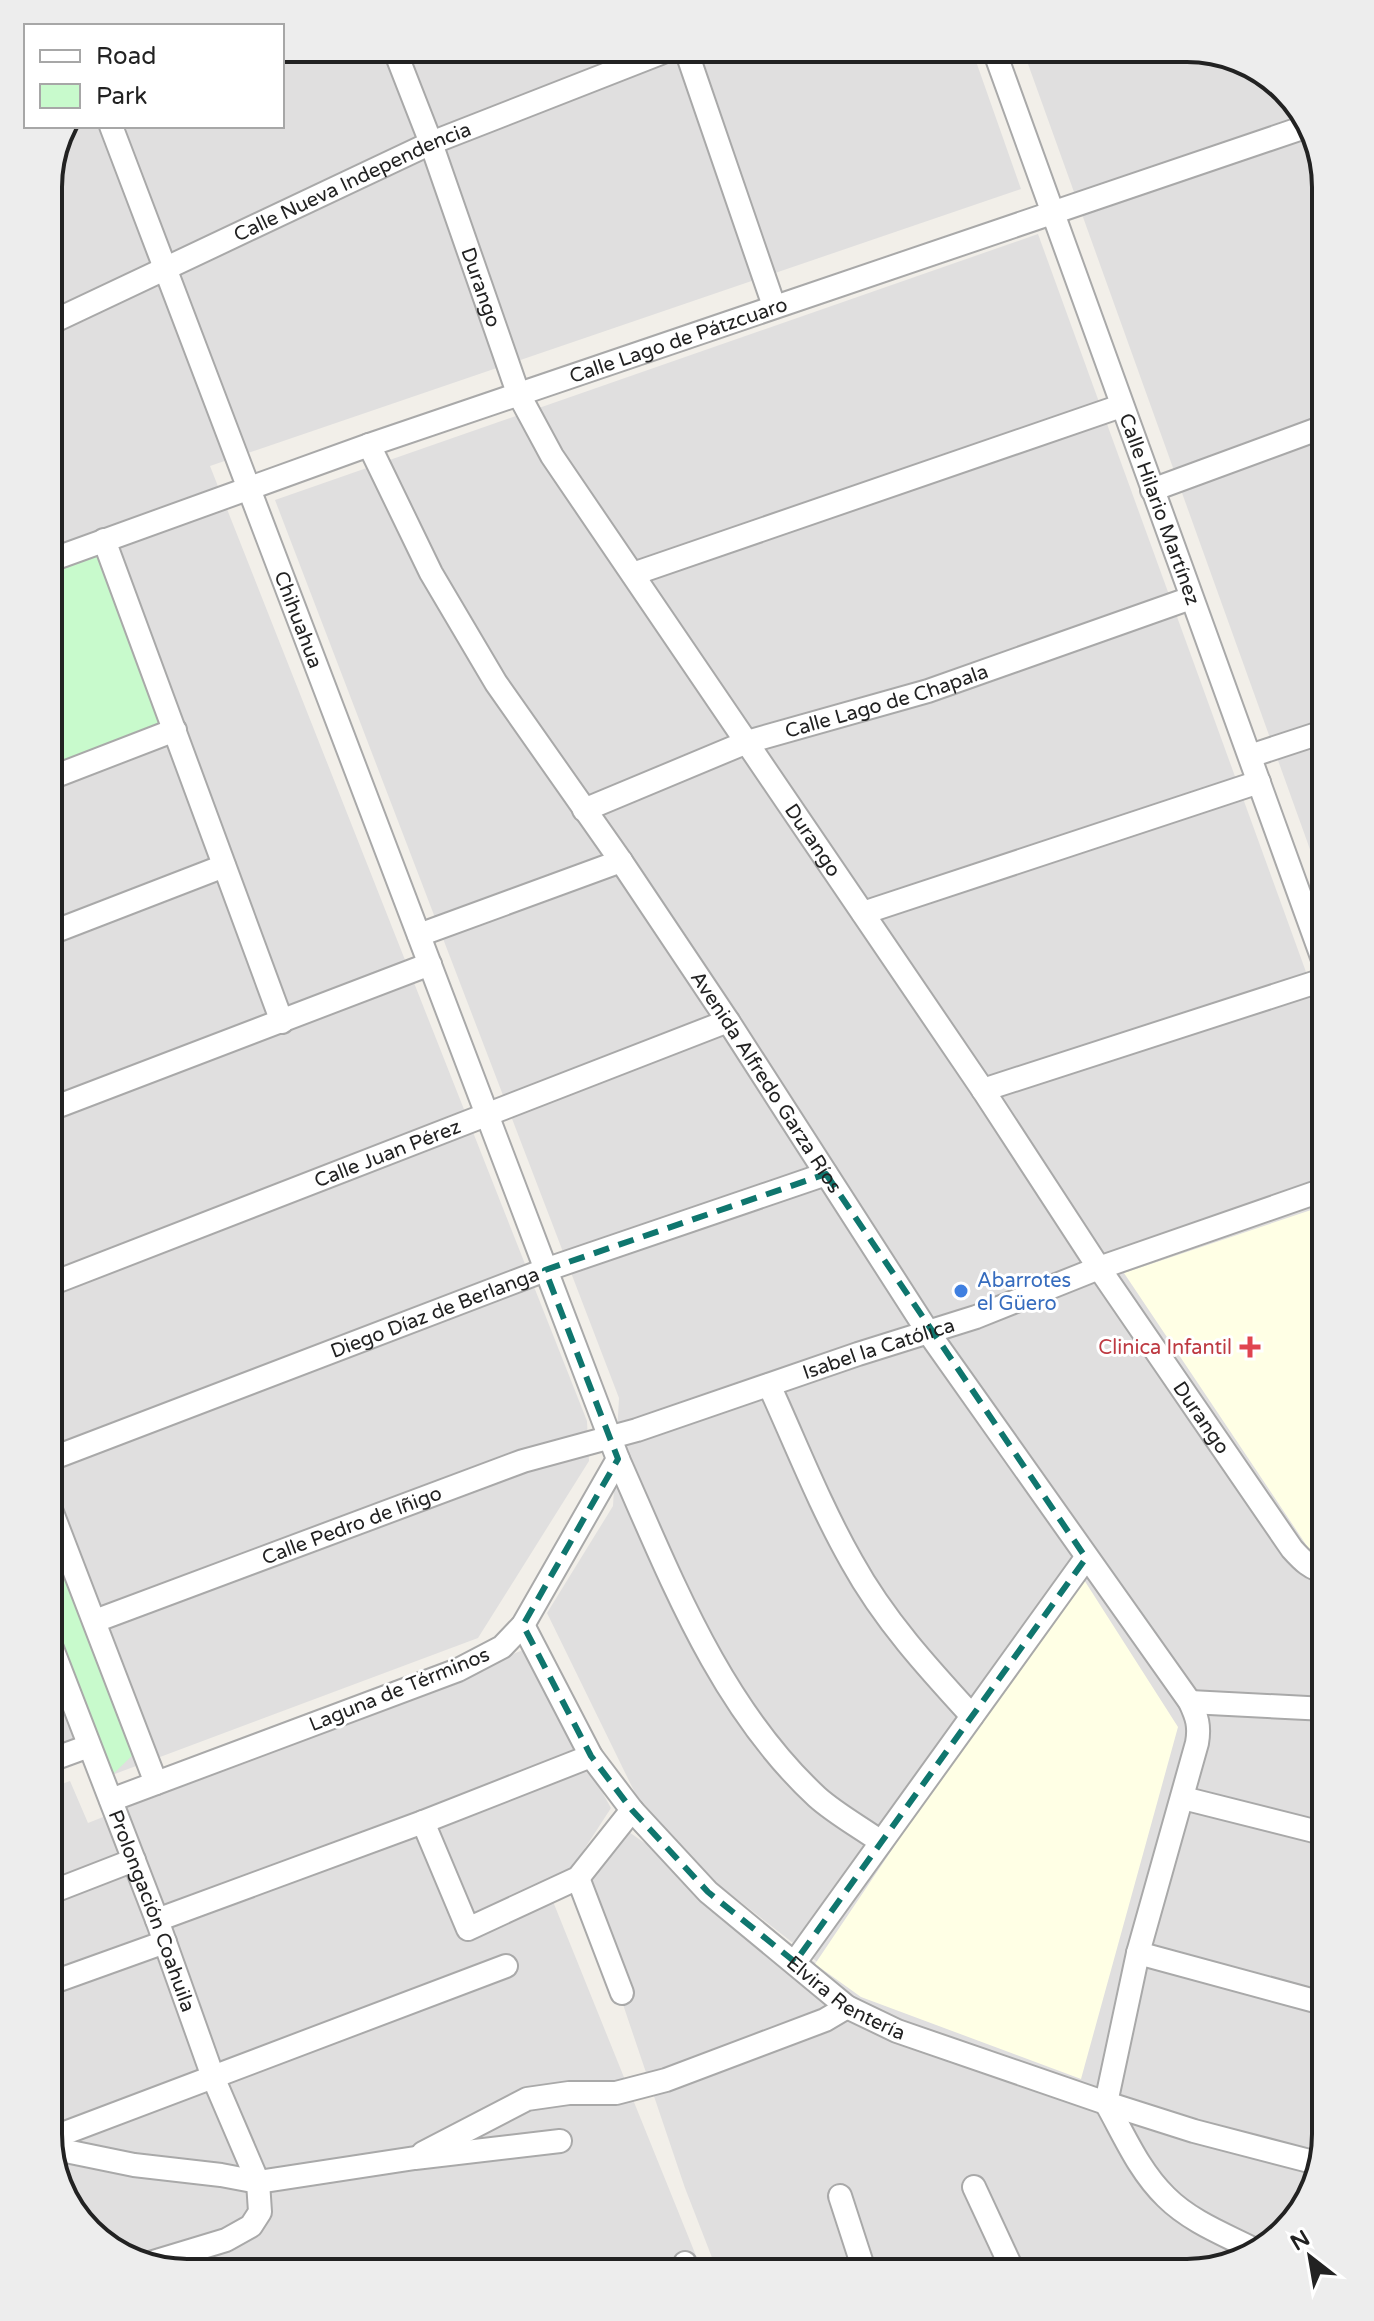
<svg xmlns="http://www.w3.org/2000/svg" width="1374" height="2321" viewBox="0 0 1374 2321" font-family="'Varela Round',sans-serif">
<rect width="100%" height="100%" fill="#f2efe9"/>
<!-- residential -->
<path fill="#e0dfdf" d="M1197 48 1265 72 1312 126 1326 187V894L1023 50Z
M972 50 1021 189 210 466 587 1421 589 1461 478 1638 112 1775 98 1738 48 1756V178L72 126H282V57Z
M1038 234 1326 1027V2134L1303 2211 1248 2259 1187 2273H718L685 2188 582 1883 629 1832 843 1982 710 1878 636 1795 547 1613 613 1506 619 1398 275 500Z
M523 1650 611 1808 552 1899 703 2273H178L110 2250 62 2195 48 2134V1789L70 1781 88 1823Z"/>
<!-- education -->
<path fill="#ffffe5" d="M1326 1205V1560L1313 1555 1124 1273Z
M1079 1572 1178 1727 1081 2079 861 1997 815 1964Z"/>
<!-- park -->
<path fill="#c8facc" d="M104 540 175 730 48 779V563Z
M48 1509 137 1751 112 1775 48 1616Z"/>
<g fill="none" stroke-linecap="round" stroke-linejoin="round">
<defs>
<g id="minor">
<path id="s1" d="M994 50 1326 968"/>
<path d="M687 53 774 306"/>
<path id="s2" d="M397 56 431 143 518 393 552 456 983 1090 1099 1268 1292 1549C1301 1559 1312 1571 1326 1571"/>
<path id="s3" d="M111 126 618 1459 523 1625 502 1647 458 1670 111 1800"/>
<path id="s4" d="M48 324 431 143 661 53"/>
<path id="s5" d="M369 445 431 573 496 683 621 861 728 1021 928 1332 1190 1702C1197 1717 1200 1726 1197 1743L1138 1953 1106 2103C1124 2135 1139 2171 1166 2197 1191 2222 1226 2235 1257 2251"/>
<path d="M1152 490 1326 426"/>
<path d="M104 540 282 1022"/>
<path id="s6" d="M48 561 369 445 1311 125"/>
<path d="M633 574 1121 406"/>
<path d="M1250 756 1326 731"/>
<path d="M48 779 175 730"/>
<path id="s7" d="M584 810 747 742 928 691 1191 598"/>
<path d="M863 913 1259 782"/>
<path d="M48 934 224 866"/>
<path d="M419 935 621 861"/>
<path d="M983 1090 1326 979"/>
<path d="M48 1110 430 964"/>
<path id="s8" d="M48 1285 728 1021"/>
<path d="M769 1385C796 1444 820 1506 852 1562 884 1620 928 1668 972 1716"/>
<path d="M618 1459C671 1578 719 1706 817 1797 836 1814 860 1827 881 1842"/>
<path id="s9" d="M48 1460 545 1270 826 1174"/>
<path d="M48 1502 156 1783"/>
<path id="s10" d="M95 1621 523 1461 637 1430 858 1354 976 1317 1099 1268 1326 1189"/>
<path id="s11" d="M523 1625 591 1756 632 1810 708 1892 847 2007 897 2031 1106 2103 1194 2131 1317 2163"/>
<path id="s12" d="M48 1638 157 1920 213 2077 258 2182 260 2212 251 2226 226 2240 150 2263"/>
<path d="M1190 1702 1326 1709"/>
<path d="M48 1761 89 1746"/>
<path d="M1183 1798 1326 1834"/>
<path d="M423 1822 468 1929 578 1878 632 1810"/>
<path d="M578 1878 622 1993"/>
<path d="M49 1893 134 1860"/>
<path d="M157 1920 423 1822 591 1756"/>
<path d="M1138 1953 1326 2004"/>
<path d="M795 1962 1086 1558"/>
<path d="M48 1984 165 1942"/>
<path d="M49 2139 506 1966"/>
<path d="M51 2148 134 2165 221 2175 258 2182 415 2158 560 2141"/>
<path d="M423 2153 527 2099 569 2093H616L666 2080 825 2020 847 2007"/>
<path d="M974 2187 1014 2273"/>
<path d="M840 2196 865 2273"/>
<path d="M685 2263 689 2273"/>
</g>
</defs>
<!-- minor casing -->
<use href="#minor" stroke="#a9a9a9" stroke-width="26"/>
<!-- minor -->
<use href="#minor" stroke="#fff" stroke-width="22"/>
</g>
<!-- marked area -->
<path fill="none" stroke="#0f766e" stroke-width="6" stroke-dasharray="16 10" stroke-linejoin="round" d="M826 1174 1086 1558 795 1962 708 1892 632 1810 591 1756 523 1625 618 1459 545 1270Z"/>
<!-- markers -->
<circle fill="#3f7fe0" stroke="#fff" stroke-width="3" cx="961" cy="1291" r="8"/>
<path fill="#e0444e" stroke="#fff" stroke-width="3" d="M1246 1335h8v8h8v8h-8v8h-8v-8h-8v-8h8z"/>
<g text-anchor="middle" stroke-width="6" stroke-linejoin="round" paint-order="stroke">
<!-- street labels -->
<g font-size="20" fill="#222" stroke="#fff">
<text dy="7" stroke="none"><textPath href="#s4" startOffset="336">Calle Nueva Independencia</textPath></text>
<text dy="7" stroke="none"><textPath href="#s2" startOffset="246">Durango</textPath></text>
<text dy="7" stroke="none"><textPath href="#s6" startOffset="668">Calle Lago de Pátzcuaro</textPath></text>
<text dy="7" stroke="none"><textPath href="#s1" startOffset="488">Calle Hilario Martínez</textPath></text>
<text dy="7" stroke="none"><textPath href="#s3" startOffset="528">Chihuahua</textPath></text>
<text dy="7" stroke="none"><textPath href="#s7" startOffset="322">Calle Lago de Chapala</textPath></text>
<text dy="7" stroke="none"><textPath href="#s2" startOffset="894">Durango</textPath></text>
<text dy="7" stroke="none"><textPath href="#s5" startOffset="752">Avenida Alfredo Garza Ríos</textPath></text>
<text dy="7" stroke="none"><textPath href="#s8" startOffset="364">Calle Juan Pérez</textPath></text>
<text dy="7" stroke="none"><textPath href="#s9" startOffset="414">Diego Díaz de Berlanga</textPath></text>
<text dy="7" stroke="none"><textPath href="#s10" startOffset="830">Isabel la Católica</textPath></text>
<text dy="7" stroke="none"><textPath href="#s2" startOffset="1590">Durango</textPath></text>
<text dy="7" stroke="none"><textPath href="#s10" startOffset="274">Calle Pedro de Iñigo</textPath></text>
<text transform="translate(399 1689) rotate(-22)" y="7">Laguna de Términos</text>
<text dy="7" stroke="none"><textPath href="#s12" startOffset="292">Prolongación Coahuila</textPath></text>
<text dy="7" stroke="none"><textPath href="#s11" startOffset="502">Elvira Rentería</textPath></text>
</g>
<!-- shop labels -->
<g font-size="20" fill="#366cbe" stroke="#fff" text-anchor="start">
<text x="977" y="1287">Abarrotes<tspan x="977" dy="23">el Güero</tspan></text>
</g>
<!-- health labels -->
<g font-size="20" fill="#be3a42" stroke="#fff" text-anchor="end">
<text x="1232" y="1354">Clinica Infantil</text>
</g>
</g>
<!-- crop -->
<path d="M0 0H1374V2321H0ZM187 62H1187A125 125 0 0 1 1312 187V2134A125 125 0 0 1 1187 2259H187A125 125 0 0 1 62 2134V187A125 125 0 0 1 187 62Z" fill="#ededed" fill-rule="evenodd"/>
<path fill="none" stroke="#222" stroke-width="4" d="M187 62H1187A125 125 0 0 1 1312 187V2134A125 125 0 0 1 1187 2259H187A125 125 0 0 1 62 2134V187A125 125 0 0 1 187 62Z"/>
<!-- legend -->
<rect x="24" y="24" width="260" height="104" fill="#ffffff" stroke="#a7a7a7" stroke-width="2"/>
<rect x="40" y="50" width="40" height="12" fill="#ffffff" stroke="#a7a7a7" stroke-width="2"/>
<text x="96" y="64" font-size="24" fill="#222222">Road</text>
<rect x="40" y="84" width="40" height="24" fill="#c8facc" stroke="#a7a7a7" stroke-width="2"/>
<text x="96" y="104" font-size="24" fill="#222222">Park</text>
<!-- north arrow -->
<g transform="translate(1310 2257) rotate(329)" stroke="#ffffff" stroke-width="6" paint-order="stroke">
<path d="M0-6L14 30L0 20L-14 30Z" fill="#222222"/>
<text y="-12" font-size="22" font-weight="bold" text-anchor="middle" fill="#222222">N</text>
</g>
</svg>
